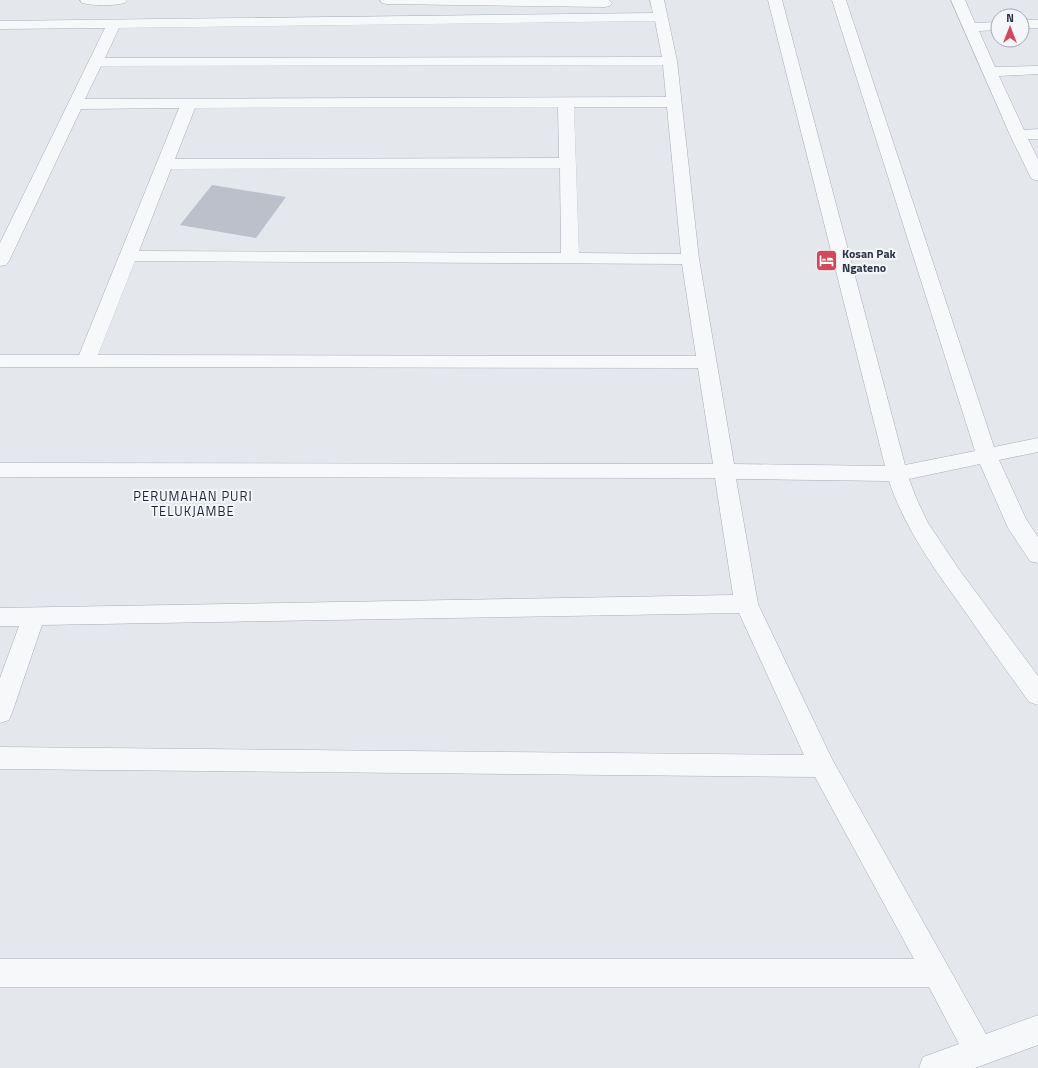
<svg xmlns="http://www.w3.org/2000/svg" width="1038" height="1068" viewBox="0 0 1038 1068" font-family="'Titillium Web',sans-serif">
<rect width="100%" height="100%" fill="#e4e7ec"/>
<!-- building -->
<path fill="#bbc0ca" d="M212 185 286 197 256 238 180 225Z"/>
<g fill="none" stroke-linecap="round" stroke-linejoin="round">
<defs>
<path id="minor" d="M80 0H127L125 3C111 6 96 6 82 3Z
M380 0H609L612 3 610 6 605 7 387 4 382 3Z
M650 0H664L677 61 699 259 734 464 885 466 768 0H782L905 465 975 451 832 0H846L994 447 1038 438V452L999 460 1026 519 1038 537V563L1030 561 1008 528 980 464 909 479 917 500 928 523 958 568 1038 676V705L1029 702C1007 671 985 641 964 610 935 570 905 529 889 481L736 479 758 604 832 759 986 1034 1038 1015V1045L975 1068H919L923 1057 959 1044 929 987H0V959H914L815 777 0 769V747L804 755 739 613 42 625 12 713 9 720 0 723V678L19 626H0V608L733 595 715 478 0 477V463L713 464 698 368 0 367V355H79L179 108 81 109 9 261 6 265 0 266V243L105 28 0 29V21L653 13ZM655 21 662 57 105 58 119 28ZM663 65 666 97 85 99 101 66ZM558 107 559 158 175 159 195 108ZM574 107H667L681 254 579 253ZM560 168 561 253 139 251 171 169ZM135 261 682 264 696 356 98 355Z
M951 0H965L975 23 998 22V30L979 31 995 67 1038 66V74L999 76 1024 130 1038 129V139H1028L1038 159V181L1032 179 1030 176 1010 135Z
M1022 20H1038V28H1022Z"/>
</defs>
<!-- minor casing -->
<use href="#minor" stroke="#a9aeb7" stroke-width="1"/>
<!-- minor -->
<use href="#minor" fill="#f7f8fa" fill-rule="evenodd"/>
</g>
<!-- icons -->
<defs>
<symbol id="hotel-square" viewBox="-11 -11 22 22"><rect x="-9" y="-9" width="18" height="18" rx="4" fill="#d1495b" stroke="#f4f6f9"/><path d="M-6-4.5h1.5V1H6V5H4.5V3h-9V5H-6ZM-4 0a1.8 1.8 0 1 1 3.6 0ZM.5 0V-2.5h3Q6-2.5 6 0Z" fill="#fff"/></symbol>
</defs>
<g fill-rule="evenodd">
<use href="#hotel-square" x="814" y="248" width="25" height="25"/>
</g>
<g text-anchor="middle" stroke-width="4" stroke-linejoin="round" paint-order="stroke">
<!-- poi labels -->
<g font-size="12" font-weight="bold" fill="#2b3445" stroke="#f4f6f9" text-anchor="start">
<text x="842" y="258">Kosan Pak<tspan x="842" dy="14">Ngateno</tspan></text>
</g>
<!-- neighbourhood labels -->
<g font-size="13" letter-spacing="1" fill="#1d2536" stroke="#f4f6f9">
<text x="193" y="501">PERUMAHAN PURI<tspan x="193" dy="15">TELUKJAMBE</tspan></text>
</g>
</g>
<!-- north arrow -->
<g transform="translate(1010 28)"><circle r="19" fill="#f4f6f9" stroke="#a4a8b1"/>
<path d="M0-3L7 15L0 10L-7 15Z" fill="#d1495b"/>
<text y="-6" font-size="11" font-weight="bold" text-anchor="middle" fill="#2b3445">N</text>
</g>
</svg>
